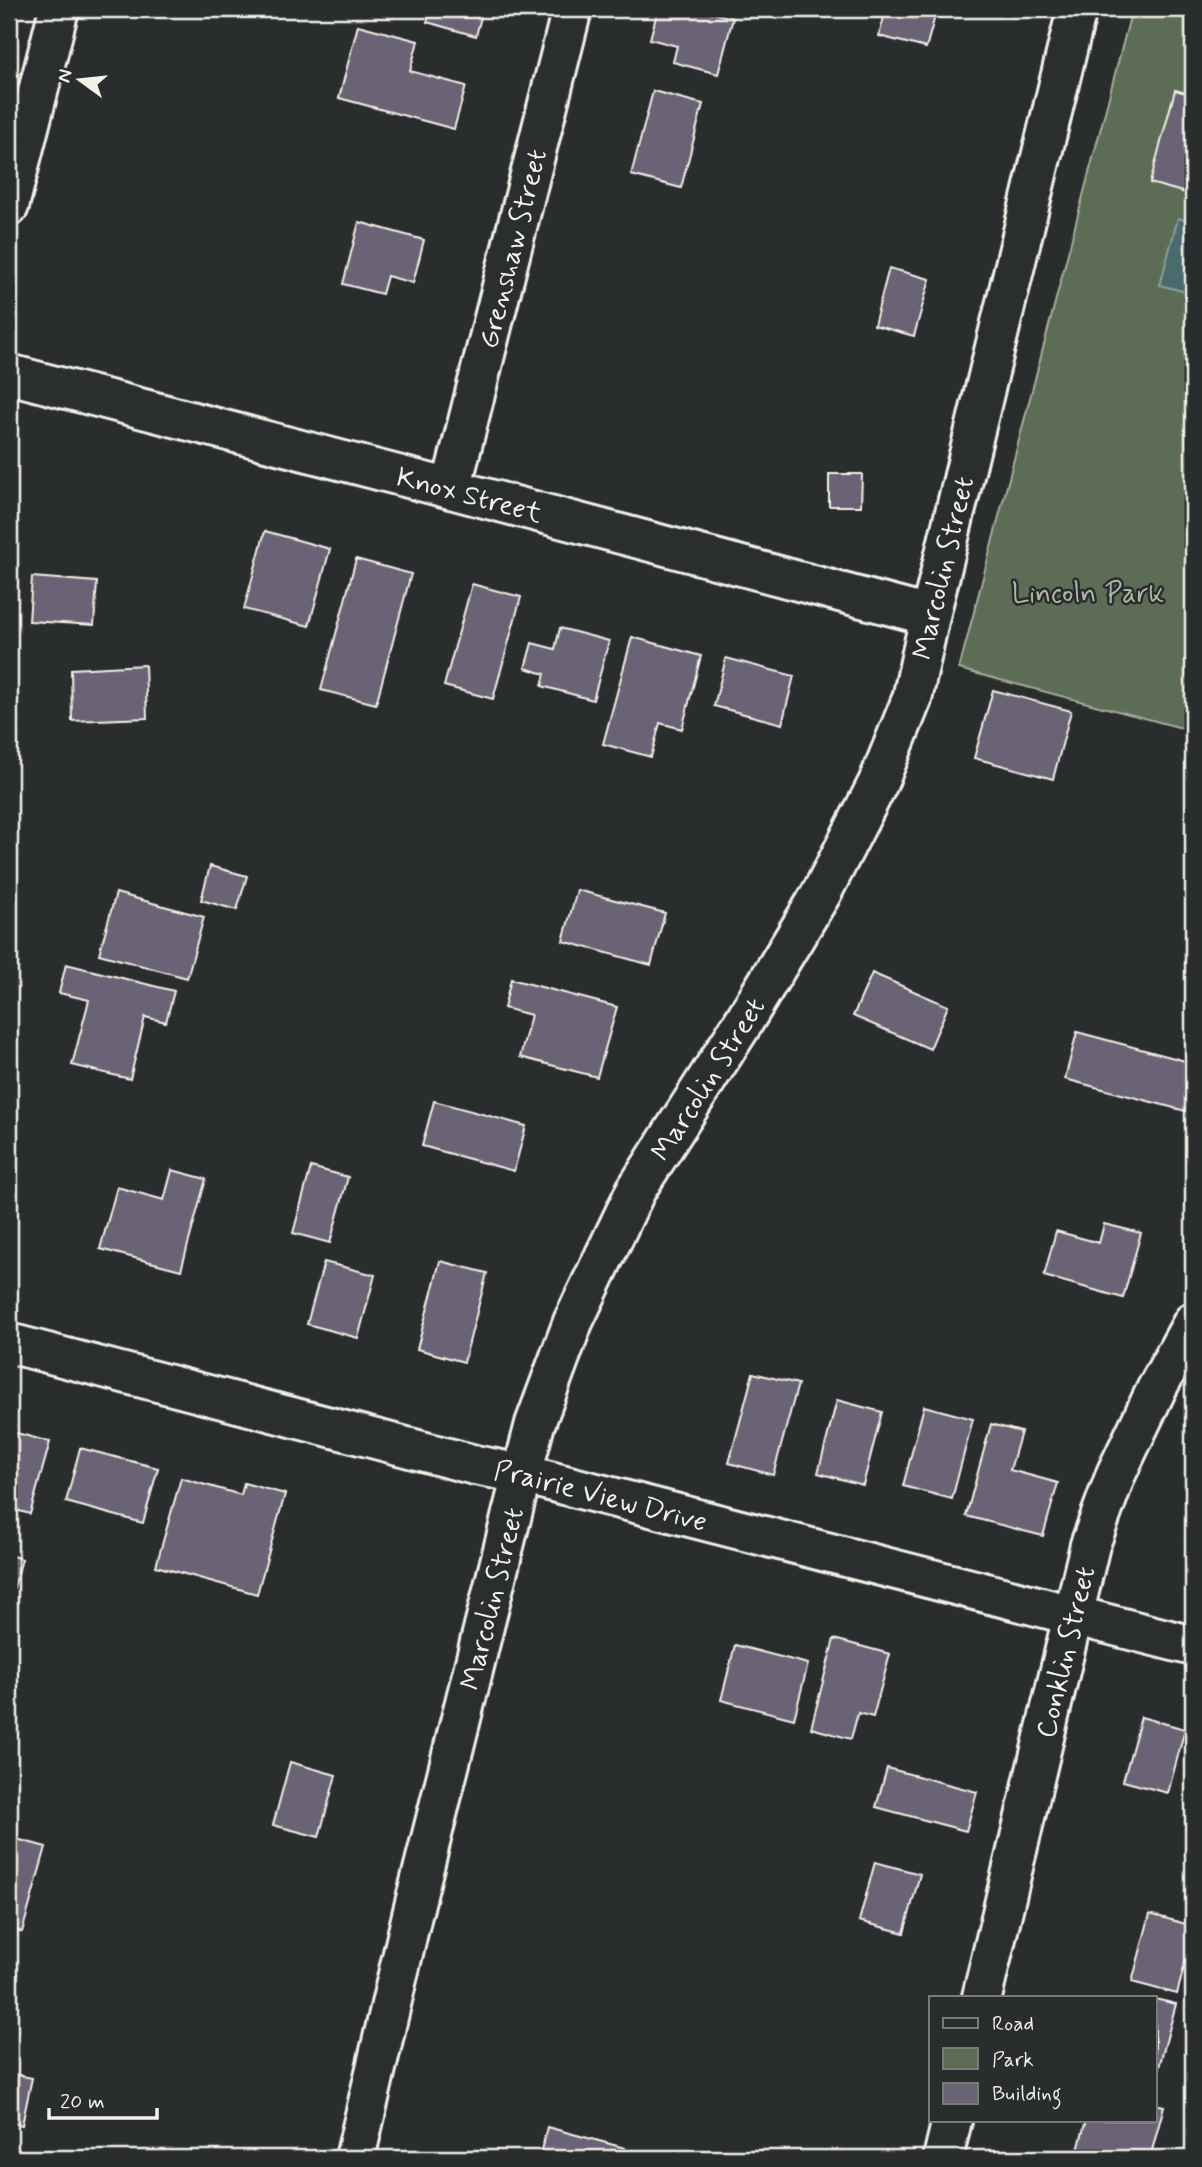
<svg xmlns="http://www.w3.org/2000/svg" width="1202" height="2167" viewBox="0 0 1202 2167" font-family="Mynerve,sans-serif">
<rect width="100%" height="100%" fill="#2a2d2e"/>
<filter id="ink" filterUnits="userSpaceOnUse"><feTurbulence type="fractalNoise" baseFrequency=".0143" numOctaves="2"/><feDisplacementMap in="SourceGraphic" scale="14" xChannelSelector="R" yChannelSelector="G"/><feConvolveMatrix kernelMatrix="1 2 1 2 8 2 1 2 1" color-interpolation-filters="sRGB"/></filter>
<g filter="url(#ink)">
<!-- green -->
<path fill="#5c6c54" stroke="#a8ae9e" stroke-width="2" d="M1132 9H1193V731L959 669Z"/>
<!-- water -->
<path fill="#4c6a6d" stroke="#8fa09e" stroke-width="2" d="M1178 218 1193 222V294L1160 285Z"/>
<!-- building -->
<path fill="#6a6374" stroke="#f4f1e8" stroke-width="2" d="M431 9H483L476 36 427 22Z
M658 9H697L733 18 718 74 673 62 677 46 650 39Z
M886 9H937L926 48 879 36Z
M358 25 418 41 410 71 466 86 454 129 339 98Z
M1175 90 1193 95V195L1150 183Z
M653 91 703 104 681 188 631 175Z
M359 222 424 240 413 283 387 276 382 294 343 284Z
M889 268 930 279 914 336 874 325Z
M829 474H862L861 506H829Z
M265 531 330 549 309 626 244 609Z
M356 559 411 574 376 704 321 690Z
M32 577 97 582 94 625 29 621Z
M472 584 521 597 493 699 444 686Z
M560 628 609 641 593 700 542 686 545 674 525 668 532 643 555 649Z
M632 637 701 656 682 729 660 723 651 757 603 744Z
M726 658 794 676 782 724 714 706Z
M145 665 147 718 72 721 71 669Z
M993 690 1071 711 1053 779 974 758Z
M210 866 247 876 237 910 201 900Z
M577 890 665 913 651 965 563 941Z
M116 893 204 917 187 978 99 954Z
M66 964 174 991 166 1022 145 1017 130 1079 72 1065 89 1000 59 993Z
M872 973 948 1006 930 1049 853 1016Z
M511 979 617 1007 597 1077 520 1057 531 1015 504 1008Z
M1077 1032 1193 1063V1113L1065 1079Z
M434 1101 526 1126 514 1171 422 1146Z
M311 1167 348 1177 330 1243 293 1233Z
M172 1170 206 1179 181 1270 100 1249 117 1187 164 1200Z
M1104 1224 1141 1233 1123 1298 1044 1276 1056 1231 1099 1243Z
M440 1261 487 1273 464 1362 417 1349Z
M324 1262 375 1275 358 1338 307 1324Z
M753 1373 798 1384 773 1475 729 1463Z
M837 1400 882 1412 863 1485 818 1473Z
M924 1406 973 1419 952 1499 903 1486Z
M991 1424 1021 1432 1010 1470 1058 1483 1043 1536 966 1516Z
M9 1431 50 1442 30 1514 9 1508Z
M80 1448 158 1468 143 1523 66 1502Z
M181 1478 241 1495 244 1483 285 1494 257 1594 156 1566Z
M9 1555 22 1559 10 1602H9Z
M834 1639 890 1654 873 1717 858 1713 851 1739 811 1728Z
M735 1645 808 1664 794 1719 721 1700Z
M1141 1717 1185 1729 1168 1793 1123 1781Z
M290 1762 336 1775 319 1837 273 1825Z
M887 1768 977 1792 966 1831 876 1807Z
M9 1837 46 1847 22 1932 9 1928Z
M875 1862 920 1874 904 1933 859 1921Z
M1150 1914 1193 1926V1933L1177 1994 1132 1982Z
M1155 1999 1176 2004 1158 2071 1155 2070Z
M9 2073 32 2078 22 2125 9 2122Z
M1155 2104 1164 2106 1150 2158H1076L1086 2120H1155Z
M547 2127 625 2148 622 2158H539Z"/>
<g fill="none" stroke-linecap="round" stroke-linejoin="round">
<defs>
<g id="minor">
<path d="M9 206 59 9"/>
<path id="s1" d="M9 374 451 489 930 616"/>
<path id="s2" d="M451 489 572 9"/>
<path id="s3" d="M9 1343 475 1465 522 1474 1193 1646"/>
<path id="s4" d="M982 1997 1090 1545 1116 1474 1157 1388 1193 1322"/>
<path id="s5" d="M355 2158 412 1915 522 1474 535 1424 573 1322 636 1190 741 1026 821 894 878 783 912 699 930 616 1077 9"/>
<path d="M943 2158 952 2120"/>
</g>
</defs>
<!-- minor casing -->
<use href="#minor" stroke="#f4f1e8" stroke-width="44"/>
<!-- minor -->
<use href="#minor" stroke="#2a2d2e" stroke-width="38"/>
</g>
</g>
<g text-anchor="middle" stroke-width="5" stroke-linejoin="round" paint-order="stroke">
<!-- street labels -->
<g font-size="28" fill="#f4f1e8" stroke="#2a2d2e">
<text dy="10" stroke="none"><textPath href="#s2" startOffset="248">Grenshaw Street</textPath></text>
<text dy="10" stroke="none"><textPath href="#s1" startOffset="476">Knox Street</textPath></text>
<text dy="10" stroke="none"><textPath href="#s5" startOffset="1710">Marcolin Street</textPath></text>
<text dy="10" stroke="none"><textPath href="#s5" startOffset="1143">Marcolin Street</textPath></text>
<text dy="10" stroke="none"><textPath href="#s3" startOffset="611">Prairie View Drive</textPath></text>
<text dy="10" stroke="none"><textPath href="#s5" startOffset="576">Marcolin Street</textPath></text>
<text dy="10" stroke="none"><textPath href="#s4" startOffset="355">Conklin Street</textPath></text>
</g>
<!-- park labels -->
<g font-size="28" fill="#b0b5a5" stroke="#2a2d2e">
<text x="1088" y="602">Lincoln Park</text>
</g>
</g>
<!-- margin -->
<rect width="1202" height="2167" fill="none" stroke="#2a2d2e" stroke-width="35"/>
<rect x="18" y="18" width="1167" height="2132" fill="none" stroke="#f4f1e8" stroke-width="2.5" filter="url(#ink)"/>
<!-- legend -->
<rect x="929" y="1996" width="228" height="126" fill="#2a2d2e" stroke="#7b7b78" stroke-width="2"/>
<rect x="943" y="2018" width="35" height="10" fill="#2a2d2e" stroke="#7b7b78" stroke-width="2"/>
<text x="992" y="2030" font-size="21" fill="#f4f1e8">Road</text>
<rect x="943" y="2048" width="35" height="21" fill="#5c6c54" stroke="#7b7b78" stroke-width="2"/>
<text x="992" y="2066" font-size="21" fill="#f4f1e8">Park</text>
<rect x="943" y="2083" width="35" height="21" fill="#6a6374" stroke="#7b7b78" stroke-width="2"/>
<text x="992" y="2100" font-size="21" fill="#f4f1e8">Building</text>
<!-- north arrow -->
<g transform="translate(80 80) rotate(285)" stroke="#2a2d2e" stroke-width="5" paint-order="stroke">
<path d="M0-5L12 26L0 18L-12 26Z" fill="#f4f1e8"/>
<text y="-10" font-size="19" font-weight="bold" text-anchor="middle" fill="#f4f1e8">N</text>
</g>
<!-- scale -->
<path d="M49 2108v10h108v-10" fill="none" stroke="#f4f1e8" stroke-width="3.5"/>
<text x="60" y="2108" font-size="21" fill="#f4f1e8" stroke="#2a2d2e" stroke-width="5" paint-order="stroke">20 m</text>
</svg>
